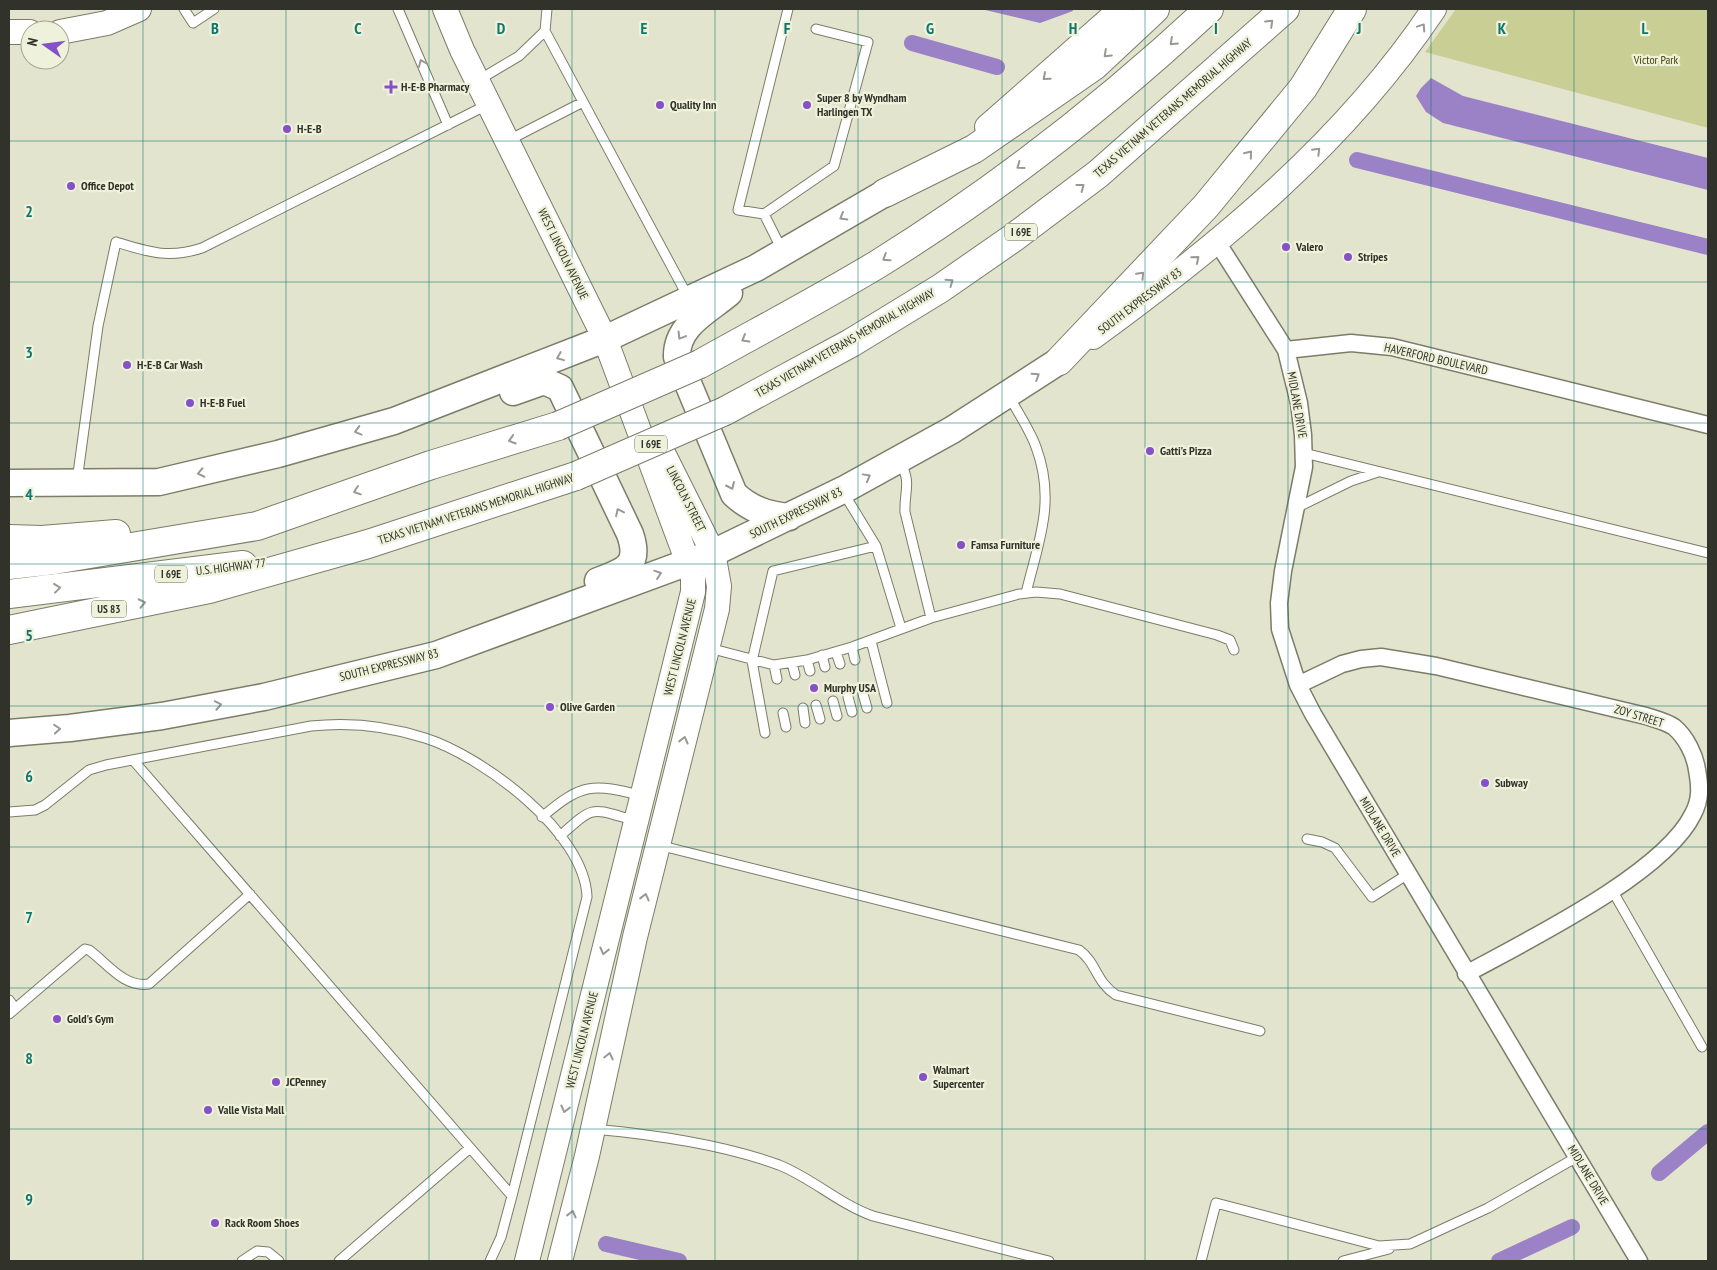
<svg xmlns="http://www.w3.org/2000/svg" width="1717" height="1270" viewBox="0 0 1717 1270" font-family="'PT Sans Narrow',sans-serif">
<rect width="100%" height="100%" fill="#e2e4cd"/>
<!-- green -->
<path fill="#c9ce95" d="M1456 9H1708V128L1425 52Z"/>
<!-- water -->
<path fill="#9b81c6" d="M981 9H1072L1073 11 1040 23Z
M1431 78 1463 96 1708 158V190L1443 123 1426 112 1416 96 1421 88Z"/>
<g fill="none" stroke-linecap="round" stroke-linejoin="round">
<!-- canal -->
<path stroke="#9b81c6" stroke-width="16" d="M912 43 997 67
M1357 160 1708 247
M1659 1173 1708 1132
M606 1244 679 1261
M1499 1261 1572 1227"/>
<defs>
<path id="lane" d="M184 9 193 23 214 9
M398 9 448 125
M545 31 547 9
M477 81 519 56 545 31 688 297
M507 141 583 102
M764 214 738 210 788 9
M782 250 764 214 834 166 868 42 816 29
M1009 396C1018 413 1030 430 1036 447 1056 501 1039 540 1026 593
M1304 453 1708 553
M900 462C912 483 904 491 905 512L931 618
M77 481 98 326 116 242C149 252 168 259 202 248L487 105
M843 492 876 546 901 628
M1296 508 1351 481 1378 472
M871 641 887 703
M852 647 855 660
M709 648 774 665 807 660 852 647 931 618 1019 594 1036 592 1060 594 1217 635 1230 640 1234 650
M836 652 840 664
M822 655 825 667
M807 660 810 671
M792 663 795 675
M774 665 777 679
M863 694 867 708
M848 697 852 712
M833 701 837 716
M816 705 820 719
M803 708 805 723
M783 713 786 727
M765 733 752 661 773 571 876 546
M133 760 512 1196
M9 812 35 810 45 805 89 770 106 765 311 726C349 722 388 726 425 738 482 756 585 832 587 897L512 1196 501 1237 490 1261
M542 817C582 783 592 783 643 796
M560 836C596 804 590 808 636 821
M1307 839 1322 842 1335 848 1372 897 1408 874
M658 845 1079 950C1097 963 1095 981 1116 995L1260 1031
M1612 890 1702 1047
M9 1000 15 1008
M9 1014 85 949 89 950C107 963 124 988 149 984L250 894
M595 1129C654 1135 722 1144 779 1165 812 1178 839 1204 873 1216L1049 1261
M242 1261 257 1251 268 1252 279 1261
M339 1261 470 1148
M1201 1261 1216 1203 1379 1246 1410 1244 1488 1208 1577 1157
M1343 1261 1389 1249"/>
<path id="street" d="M1217 242 1286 350 1299 403 1303 435 1304 467 1283 571 1279 603 1280 629 1298 685 1313 714 1639 1261
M1286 350 1351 343 1392 347 1708 425
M1298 685 1342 664 1361 659 1381 657 1436 666 1646 716C1655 719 1667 722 1674 727 1686 737 1695 755 1697 770 1700 786 1701 799 1693 814 1664 874 1526 941 1466 974"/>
<path id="secondary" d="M445 9 462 50 605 339 693 576V592L527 1261
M9 32H30
M60 32 107 23 139 9
M987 127 1121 9
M1093 337C1222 243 1345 142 1434 9
M560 1261 587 1156 635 937 717 609 719 586 713 553 659 445"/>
<path id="primary" d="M729 293C708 311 676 325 677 357L734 494C750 509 767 515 789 517
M513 392 544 381 560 388 630 534C641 566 625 571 598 581
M9 483 159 482 278 454 394 421 605 339 690 299 756 268 885 193
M9 733 70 728 162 716 264 697 436 655 713 553 847 488 952 430 1059 361"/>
<path id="highway" d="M885 193 974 149 1094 66 1155 9
M1059 361 1206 206 1303 88 1352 9
M700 364C759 331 820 299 878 264 997 190 1107 104 1209 9
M725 411 851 343 941 288 1013 238 1098 174 1285 9
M9 539 42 540 116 534
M9 565 54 560 257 526 431 465 558 426
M9 594 243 565
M9 630 209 589 368 544 576 476"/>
</defs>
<!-- lane casing -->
<use href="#lane" stroke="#7b7d68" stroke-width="11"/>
<!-- street casing -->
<use href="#street" stroke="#7b7d68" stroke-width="19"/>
<!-- secondary casing -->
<use href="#secondary" stroke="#7b7d68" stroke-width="26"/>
<!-- primary casing -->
<use href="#primary" stroke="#7b7d68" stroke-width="29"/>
<!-- highway casing -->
<use href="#highway" stroke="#7b7d68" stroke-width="30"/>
<!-- lane -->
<use href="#lane" stroke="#fff" stroke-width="9"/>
<!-- street -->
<use href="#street" stroke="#fff" stroke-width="16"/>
<!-- secondary -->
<use href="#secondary" stroke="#fff" stroke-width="24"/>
<!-- primary -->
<use href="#primary" stroke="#fff" stroke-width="26"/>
<!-- highway -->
<use href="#highway" stroke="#fff" stroke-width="28"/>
<defs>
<path id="highway-bridge" d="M558 426 700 364
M576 476 725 411"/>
</defs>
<!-- highway-bridge casing -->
<use href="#highway-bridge" stroke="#7b7d68" stroke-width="30" stroke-linecap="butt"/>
<!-- highway-bridge -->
<use href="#highway-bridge" stroke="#fff" stroke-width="28"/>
</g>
<!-- one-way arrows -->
<defs><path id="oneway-chevron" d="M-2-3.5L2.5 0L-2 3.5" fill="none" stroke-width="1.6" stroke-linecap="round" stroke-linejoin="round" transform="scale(1.25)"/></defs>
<g stroke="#989894">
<use href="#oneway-chevron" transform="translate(1270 23) rotate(-44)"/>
<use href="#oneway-chevron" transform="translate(1422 27) rotate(-56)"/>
<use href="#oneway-chevron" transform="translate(1173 42) rotate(137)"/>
<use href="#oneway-chevron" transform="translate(1107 54) rotate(137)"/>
<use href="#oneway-chevron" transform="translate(422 63) rotate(-113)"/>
<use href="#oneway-chevron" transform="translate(1046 77) rotate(139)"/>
<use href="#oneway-chevron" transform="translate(1317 151) rotate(-45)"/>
<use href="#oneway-chevron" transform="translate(1249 154) rotate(-51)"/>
<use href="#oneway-chevron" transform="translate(1020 166) rotate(144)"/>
<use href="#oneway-chevron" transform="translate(1081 187) rotate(-37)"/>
<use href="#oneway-chevron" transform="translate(843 217) rotate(150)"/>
<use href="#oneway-chevron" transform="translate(886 258) rotate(147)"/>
<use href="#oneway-chevron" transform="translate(1196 259) rotate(-40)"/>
<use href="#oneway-chevron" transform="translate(1141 275) rotate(-47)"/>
<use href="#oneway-chevron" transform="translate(950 282) rotate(-35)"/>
<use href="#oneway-chevron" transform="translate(681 336) rotate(121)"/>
<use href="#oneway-chevron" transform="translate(745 339) rotate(150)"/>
<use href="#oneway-chevron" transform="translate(560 357) rotate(158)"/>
<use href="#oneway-chevron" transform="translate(1036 376) rotate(-33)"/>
<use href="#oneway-chevron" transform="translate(358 431) rotate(165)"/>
<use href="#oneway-chevron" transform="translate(512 440) rotate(163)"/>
<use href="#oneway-chevron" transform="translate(201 473) rotate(168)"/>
<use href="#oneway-chevron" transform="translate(867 477) rotate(-29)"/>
<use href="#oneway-chevron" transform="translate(731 486) rotate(66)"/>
<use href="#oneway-chevron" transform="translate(357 491) rotate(161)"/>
<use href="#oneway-chevron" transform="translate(619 512) rotate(-115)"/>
<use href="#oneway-chevron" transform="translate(658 574) rotate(-19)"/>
<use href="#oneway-chevron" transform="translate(57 588) rotate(-7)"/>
<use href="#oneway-chevron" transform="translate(142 603) rotate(-12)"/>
<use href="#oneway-chevron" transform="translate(218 705) rotate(-11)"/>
<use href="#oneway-chevron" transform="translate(57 729) rotate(-5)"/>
<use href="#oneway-chevron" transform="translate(684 740) rotate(-76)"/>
<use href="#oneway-chevron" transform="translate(645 897) rotate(-76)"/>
<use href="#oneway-chevron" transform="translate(604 951) rotate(104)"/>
<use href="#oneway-chevron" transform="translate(609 1056) rotate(-77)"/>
<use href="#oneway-chevron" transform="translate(565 1109) rotate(104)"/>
<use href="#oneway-chevron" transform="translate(572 1214) rotate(-76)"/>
</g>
<!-- grid -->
<path fill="none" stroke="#0f766e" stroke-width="1" stroke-opacity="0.55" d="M143 9V1261M286 9V1261M429 9V1261M572 9V1261M715 9V1261M858 9V1261M1002 9V1261M1145 9V1261M1288 9V1261M1431 9V1261M1574 9V1261M9 141H1708M9 282H1708M9 423H1708M9 564H1708M9 706H1708M9 847H1708M9 988H1708M9 1129H1708"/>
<!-- markers -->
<g fill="#8550c8" stroke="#eff2da" stroke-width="2">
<path d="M388.5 79.5h5v5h5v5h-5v5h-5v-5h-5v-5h5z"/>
<circle cx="660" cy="105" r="5"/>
<circle cx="807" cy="105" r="5"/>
<circle cx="287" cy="129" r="5"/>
<circle cx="71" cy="186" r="5"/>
<circle cx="1286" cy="247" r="5"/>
<circle cx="1348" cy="257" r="5"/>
<circle cx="127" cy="365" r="5"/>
<circle cx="190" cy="403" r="5"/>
<circle cx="1150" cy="451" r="5"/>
<circle cx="961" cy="545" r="5"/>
<circle cx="814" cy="688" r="5"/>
<circle cx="550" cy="707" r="5"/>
<circle cx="1485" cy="783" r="5"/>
<circle cx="57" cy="1019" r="5"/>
<circle cx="923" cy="1077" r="5"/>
<circle cx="276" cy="1082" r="5"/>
<circle cx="208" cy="1110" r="5"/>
<circle cx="215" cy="1223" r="5"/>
</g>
<g text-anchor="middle" stroke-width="4.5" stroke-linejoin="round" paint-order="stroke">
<!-- shield labels -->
<g fill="#eff2da" stroke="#6a6c5e" stroke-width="1">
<rect x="1005" y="223.5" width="32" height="17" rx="4"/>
<rect x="635" y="435.5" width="32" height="17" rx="4"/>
<rect x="155" y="565.5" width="32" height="17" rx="4"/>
<rect x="91.5" y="600.5" width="35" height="17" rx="4"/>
</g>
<g font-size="11" font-weight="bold" fill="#313229">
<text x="1021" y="236">I 69E</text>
<text x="651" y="448">I 69E</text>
<text x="171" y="578">I 69E</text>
<text x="109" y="613">US 83</text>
</g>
<!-- park labels -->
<g font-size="12" fill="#414302" stroke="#eff2da">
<text x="1656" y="64">Victor Park</text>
</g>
<!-- poi labels -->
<g font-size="12" font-weight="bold" fill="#313229" stroke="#eff2da" text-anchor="start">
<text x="401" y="91">H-E-B Pharmacy</text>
<text x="817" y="102">Super 8 by Wyndham<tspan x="817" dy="14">Harlingen TX</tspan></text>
<text x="670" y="109">Quality Inn</text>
<text x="297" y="133">H-E-B</text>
<text x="81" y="190">Office Depot</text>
<text x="1296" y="251">Valero</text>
<text x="1358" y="261">Stripes</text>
<text x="137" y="369">H-E-B Car Wash</text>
<text x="200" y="407">H-E-B Fuel</text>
<text x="1160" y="455">Gatti's Pizza</text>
<text x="971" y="549">Famsa Furniture</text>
<text x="824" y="692">Murphy USA</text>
<text x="560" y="711">Olive Garden</text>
<text x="1495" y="787">Subway</text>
<text x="67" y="1023">Gold's Gym</text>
<text x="933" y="1074">Walmart<tspan x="933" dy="14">Supercenter</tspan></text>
<text x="286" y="1086">JCPenney</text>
<text x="218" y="1114">Valle Vista Mall</text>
<text x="225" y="1227">Rack Room Shoes</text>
</g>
<!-- street labels -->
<g font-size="12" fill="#313229" stroke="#eff2da">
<text transform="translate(1173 108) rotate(-41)" y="4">TEXAS VIETNAM VETERANS MEMORIAL HIGHWAY</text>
<text transform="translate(563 254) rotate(64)" y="4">WEST LINCOLN AVENUE</text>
<text transform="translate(1140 301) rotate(-37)" y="4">SOUTH EXPRESSWAY 83</text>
<text transform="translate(845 343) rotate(-30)" y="4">TEXAS VIETNAM VETERANS MEMORIAL HIGHWAY</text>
<text transform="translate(1436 359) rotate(13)" y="4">HAVERFORD BOULEVARD</text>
<text transform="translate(1297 405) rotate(80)" y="4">MIDLANE DRIVE</text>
<text transform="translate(686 499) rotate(63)" y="4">LINCOLN STREET</text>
<text transform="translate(476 509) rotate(-18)" y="4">TEXAS VIETNAM VETERANS MEMORIAL HIGHWAY</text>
<text transform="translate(796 513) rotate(-26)" y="4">SOUTH EXPRESSWAY 83</text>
<text transform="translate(231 567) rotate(-7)" y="4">U.S. HIGHWAY 77</text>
<text transform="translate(680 647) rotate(-76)" y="4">WEST LINCOLN AVENUE</text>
<text transform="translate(389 665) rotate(-14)" y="4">SOUTH EXPRESSWAY 83</text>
<text transform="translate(1639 716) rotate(17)" y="4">ZOY STREET</text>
<text transform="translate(1380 827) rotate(59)" y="4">MIDLANE DRIVE</text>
<text transform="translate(582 1040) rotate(-76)" y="4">WEST LINCOLN AVENUE</text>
<text transform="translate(1588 1175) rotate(59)" y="4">MIDLANE DRIVE</text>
</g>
</g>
<g font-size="16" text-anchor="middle" font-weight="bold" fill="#0f766e" stroke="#eff2da" stroke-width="4.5" stroke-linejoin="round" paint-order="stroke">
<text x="215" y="34">B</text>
<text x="358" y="34">C</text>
<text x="501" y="34">D</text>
<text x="644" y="34">E</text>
<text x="787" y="34">F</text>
<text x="930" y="34">G</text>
<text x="1073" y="34">H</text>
<text x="1216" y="34">I</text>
<text x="1359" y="34">J</text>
<text x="1502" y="34">K</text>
<text x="1645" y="34">L</text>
<text x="29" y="217">2</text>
<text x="29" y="358">3</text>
<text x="29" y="500">4</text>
<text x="29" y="641">5</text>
<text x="29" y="782">6</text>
<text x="29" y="923">7</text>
<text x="29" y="1064">8</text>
<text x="29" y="1205">9</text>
</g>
<!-- border -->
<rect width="1717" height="1270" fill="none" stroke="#313229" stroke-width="20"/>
<!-- north arrow -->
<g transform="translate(45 45) rotate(284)"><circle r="24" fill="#eff2da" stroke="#a3a593"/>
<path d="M0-4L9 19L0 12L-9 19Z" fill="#8550c8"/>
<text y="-8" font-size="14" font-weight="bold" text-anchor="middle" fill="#313229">N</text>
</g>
</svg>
